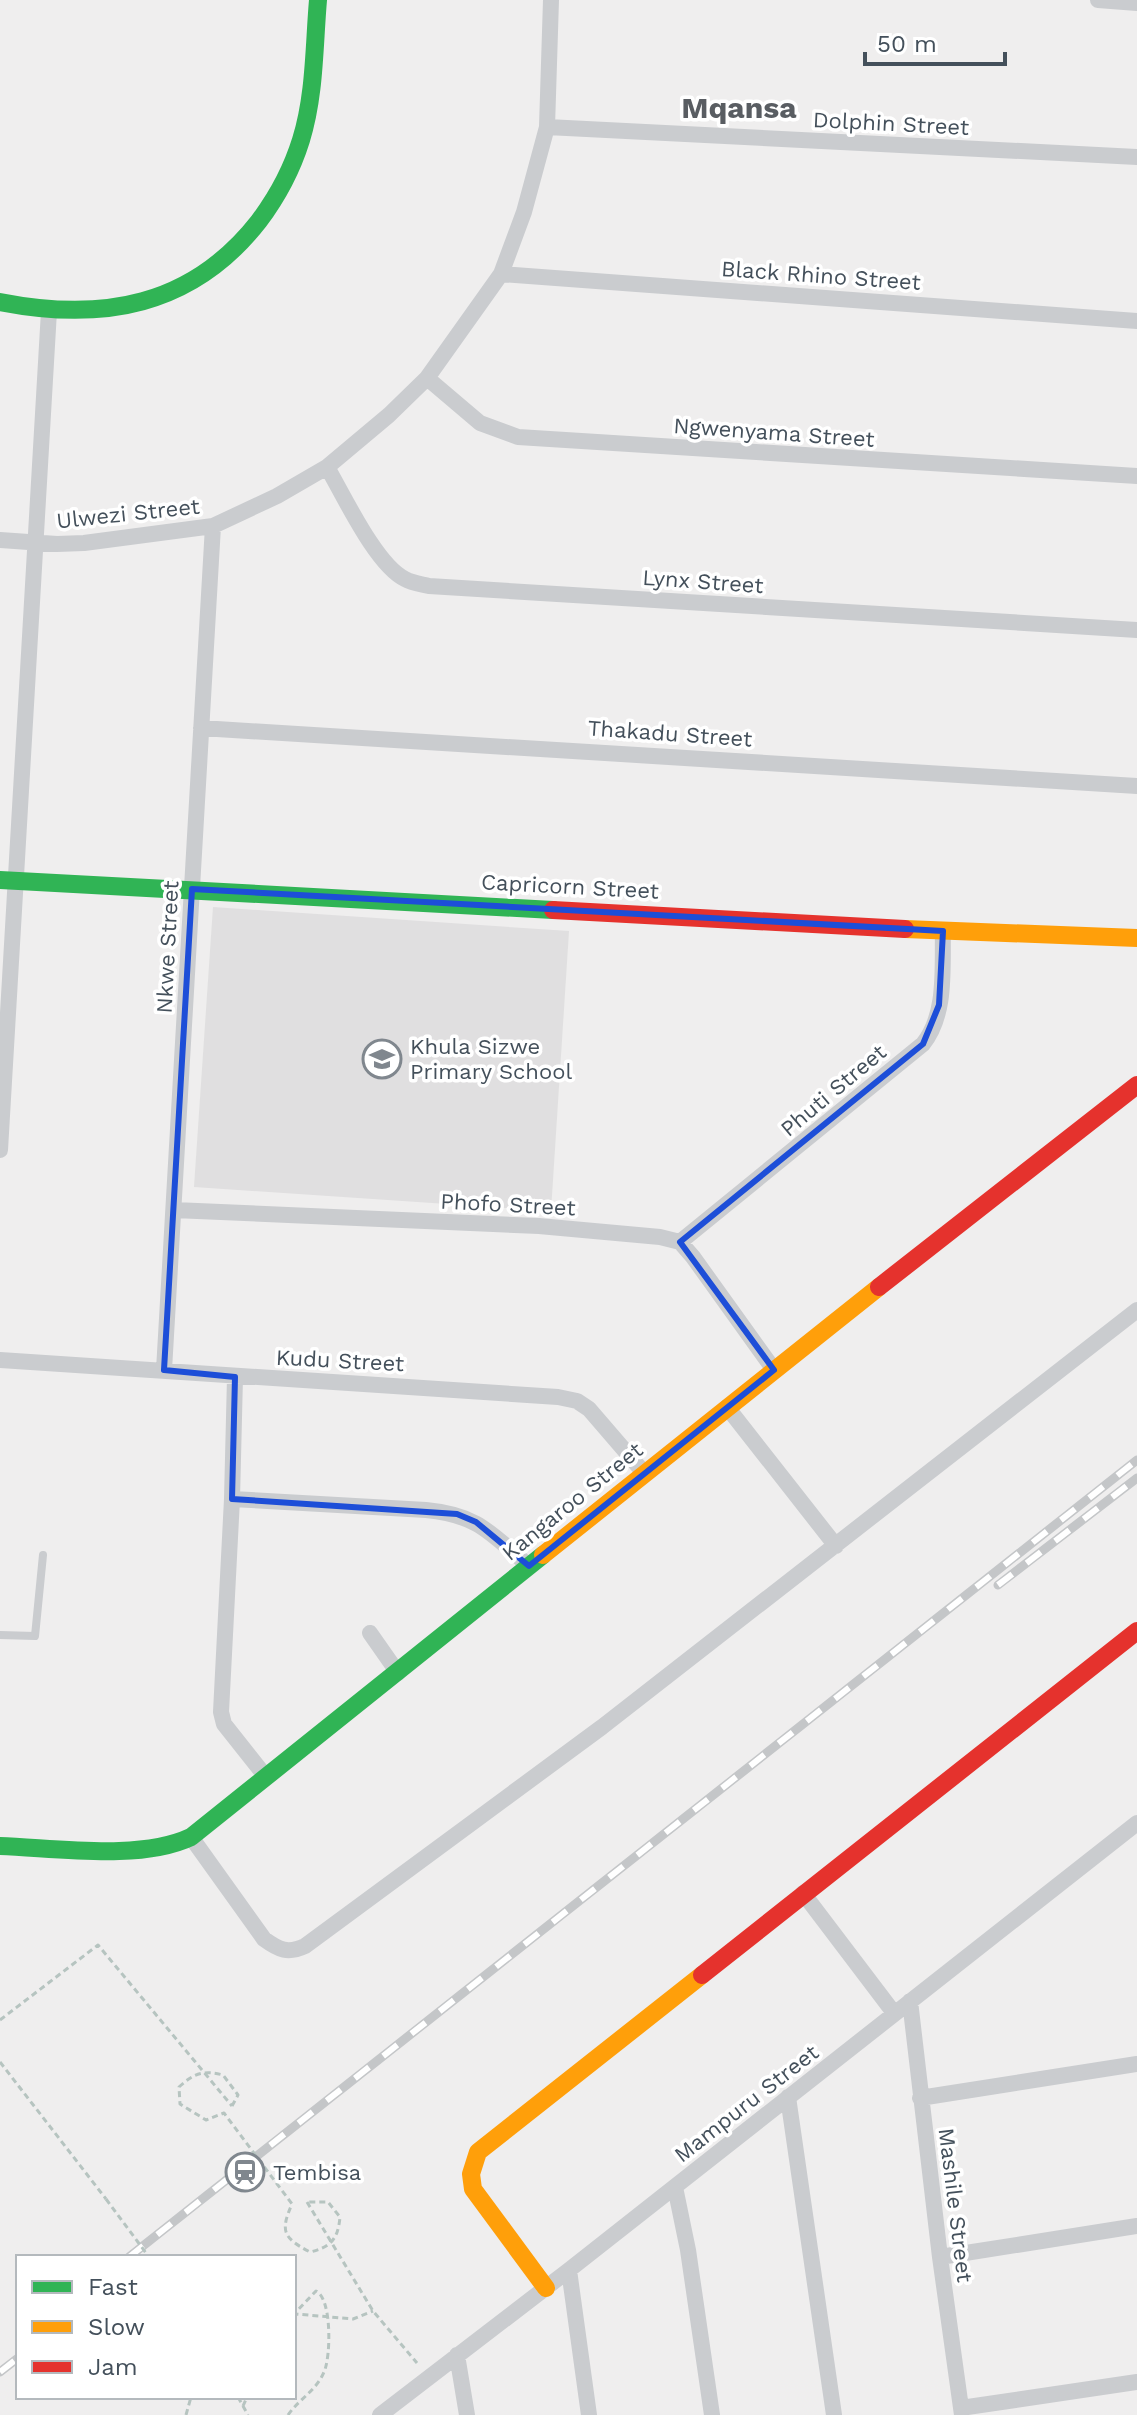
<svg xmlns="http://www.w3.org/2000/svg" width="1137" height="2415" viewBox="0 0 1137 2415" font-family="'Work Sans',sans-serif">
<rect width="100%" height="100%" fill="#efeeee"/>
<!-- education -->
<path fill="#e0dfe0" d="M213 907 569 931 551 1211 194 1187Z"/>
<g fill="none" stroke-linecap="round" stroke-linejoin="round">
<!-- path -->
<path stroke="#b6c4c0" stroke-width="3" stroke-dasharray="6 4" stroke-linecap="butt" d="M0 2020 98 1945 232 2106
M0 2062 106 2199
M307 2202 373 2311 417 2363
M294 2317 296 2314 353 2319 373 2311
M238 2397 248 2415
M243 2406 247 2397
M186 2415 191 2397
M288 2415C299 2399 316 2391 324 2372 331 2357 332 2298 316 2291L294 2314"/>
<!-- lane -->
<path stroke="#cacccf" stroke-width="8" d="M0 1635 35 1636 43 1555"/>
<!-- street -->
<path stroke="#cacccf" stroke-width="16" d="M1098 0 1137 3
M547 127 1137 157
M501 274 1137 321
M427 378 480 423 518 437 1137 476
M327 467C344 496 376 565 405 579 412 583 421 584 429 586L1137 630
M0 540 57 544 84 543 213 526 277 496 327 467 389 415 427 378 501 274 524 212 547 127 551 0
M201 728 1137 786
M0 1150 49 311
M174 1210 539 1226 660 1237 680 1242 693 1257 774 1370
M680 1242 923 1044C947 1014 942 968 943 931
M0 1360 558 1397 577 1401 589 1409 645 1474
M164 1370 213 526
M235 1377 232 1499 221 1712 224 1724 266 1777
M727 1407 836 1546
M232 1499 426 1510C479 1515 491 1534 529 1566
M370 1633 398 1673
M191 1837 264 1939C279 1950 288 1954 305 1946L602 1727 1137 1310
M803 1893 894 2013
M910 2001 940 2257 962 2415
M788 2097 834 2415
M920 2098 1137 2064
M675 2187 688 2250 712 2415
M940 2257 1137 2226
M569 2270 589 2415
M457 2355 467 2415
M961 2408 1137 2382
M380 2415 569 2270 1137 1823"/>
<!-- fast -->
<path stroke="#30b455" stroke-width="18" d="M0 302C102 322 192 307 259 221 277 197 292 169 301 140 315 95 314 46 318 0
M0 880 553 910
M0 1846C57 1848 140 1861 191 1837L543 1555"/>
<!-- slow -->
<path stroke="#ff9f0a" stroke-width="18" d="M905 929 1137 938
M543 1555 879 1287
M546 2288 473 2189 471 2174 478 2152 702 1975"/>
<!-- jam -->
<path stroke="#e5322d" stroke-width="18" d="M553 910 905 929
M879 1287 1137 1085
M702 1975 1137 1631"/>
<defs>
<path id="rail" d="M998 1585 1137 1478
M129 2257 1137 1460
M0 2372 18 2358"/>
</defs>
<!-- rail casing -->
<use href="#rail" stroke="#c4c6c8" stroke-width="9"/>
<!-- rail -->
<use href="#rail" stroke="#fff" stroke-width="6" stroke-dasharray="18" stroke-linecap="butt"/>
<!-- path-bridge -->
<path stroke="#b6c4c0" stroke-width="3" stroke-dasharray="6 4" stroke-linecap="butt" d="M232 2106 238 2095 223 2075C204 2070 194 2073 179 2087L180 2104 206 2120 224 2113 292 2204C280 2231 283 2238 310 2252 331 2247 338 2239 340 2217L328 2202H307
M106 2199 149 2257"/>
</g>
<!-- marked area -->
<path fill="none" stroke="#1d4ed8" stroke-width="6" stroke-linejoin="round" d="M192 889 943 931 939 1005 923 1044 680 1242 774 1370 529 1566 476 1522 457 1514 232 1499 235 1377 164 1370Z"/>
<!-- icons -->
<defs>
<symbol id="school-ring" viewBox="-11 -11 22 22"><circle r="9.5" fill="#fff" stroke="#80878e" stroke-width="1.5"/><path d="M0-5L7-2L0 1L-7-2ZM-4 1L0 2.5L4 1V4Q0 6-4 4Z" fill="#80878e"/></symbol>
<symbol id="station-ring" viewBox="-11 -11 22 22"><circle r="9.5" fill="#fff" stroke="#80878e" stroke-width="1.5"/><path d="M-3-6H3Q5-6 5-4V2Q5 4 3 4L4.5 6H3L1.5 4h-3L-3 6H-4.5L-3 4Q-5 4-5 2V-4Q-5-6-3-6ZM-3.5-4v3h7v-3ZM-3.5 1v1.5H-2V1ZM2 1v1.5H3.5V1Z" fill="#80878e"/></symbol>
</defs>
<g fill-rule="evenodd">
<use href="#school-ring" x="360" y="1037" width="44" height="44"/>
<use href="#station-ring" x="223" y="2150" width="44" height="44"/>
</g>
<g text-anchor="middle" stroke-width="7" stroke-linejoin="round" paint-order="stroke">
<!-- street labels -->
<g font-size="22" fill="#44505b" stroke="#fff">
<text transform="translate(891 123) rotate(3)" y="8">Dolphin Street</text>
<text transform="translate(821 275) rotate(4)" y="8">Black Rhino Street</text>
<text transform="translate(774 432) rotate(4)" y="8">Ngwenyama Street</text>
<text transform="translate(128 513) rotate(-6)" y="8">Ulwezi Street</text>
<text transform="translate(703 581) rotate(4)" y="8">Lynx Street</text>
<text transform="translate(670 733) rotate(4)" y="8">Thakadu Street</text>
<text transform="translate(570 886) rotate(3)" y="8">Capricorn Street</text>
<text transform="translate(167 947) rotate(-87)" y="8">Nkwe Street</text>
<text transform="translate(833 1090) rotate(-40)" y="8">Phuti Street</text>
<text transform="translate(508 1204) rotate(3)" y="8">Phofo Street</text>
<text transform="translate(340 1360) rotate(3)" y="8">Kudu Street</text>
<text transform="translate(572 1501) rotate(-39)" y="8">Kangaroo Street</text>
<text transform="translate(746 2103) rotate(-38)" y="8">Mampuru Street</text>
<text transform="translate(956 2205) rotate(83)" y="8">Mashile Street</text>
</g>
<!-- poi labels -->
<g font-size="22" fill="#44505b" stroke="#fff" text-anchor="start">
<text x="410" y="1054">Khula Sizwe<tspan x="410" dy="25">Primary School</tspan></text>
<text x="273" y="2180">Tembisa</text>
</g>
<!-- district labels -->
<g font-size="30" font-weight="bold" fill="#595d62" stroke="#fff">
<text x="739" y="118">Mqansa</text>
</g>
</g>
<!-- legend -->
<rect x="16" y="2255" width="280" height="144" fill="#ffffff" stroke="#b4b9bd" stroke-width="2"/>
<rect x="32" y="2281" width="40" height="12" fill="#30b455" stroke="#b4b9bd" stroke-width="2"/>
<text x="88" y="2295" font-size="24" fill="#44505b">Fast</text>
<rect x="32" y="2321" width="40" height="12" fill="#ff9f0a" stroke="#b4b9bd" stroke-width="2"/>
<text x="88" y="2335" font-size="24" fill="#44505b">Slow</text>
<rect x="32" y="2361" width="40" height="12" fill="#e5322d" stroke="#b4b9bd" stroke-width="2"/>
<text x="88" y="2375" font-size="24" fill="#44505b">Jam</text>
<!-- scale -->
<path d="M865 52v12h140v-12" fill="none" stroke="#44505b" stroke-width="4"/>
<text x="877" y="52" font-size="24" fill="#44505b" stroke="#ffffff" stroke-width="6" paint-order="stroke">50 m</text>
</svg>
